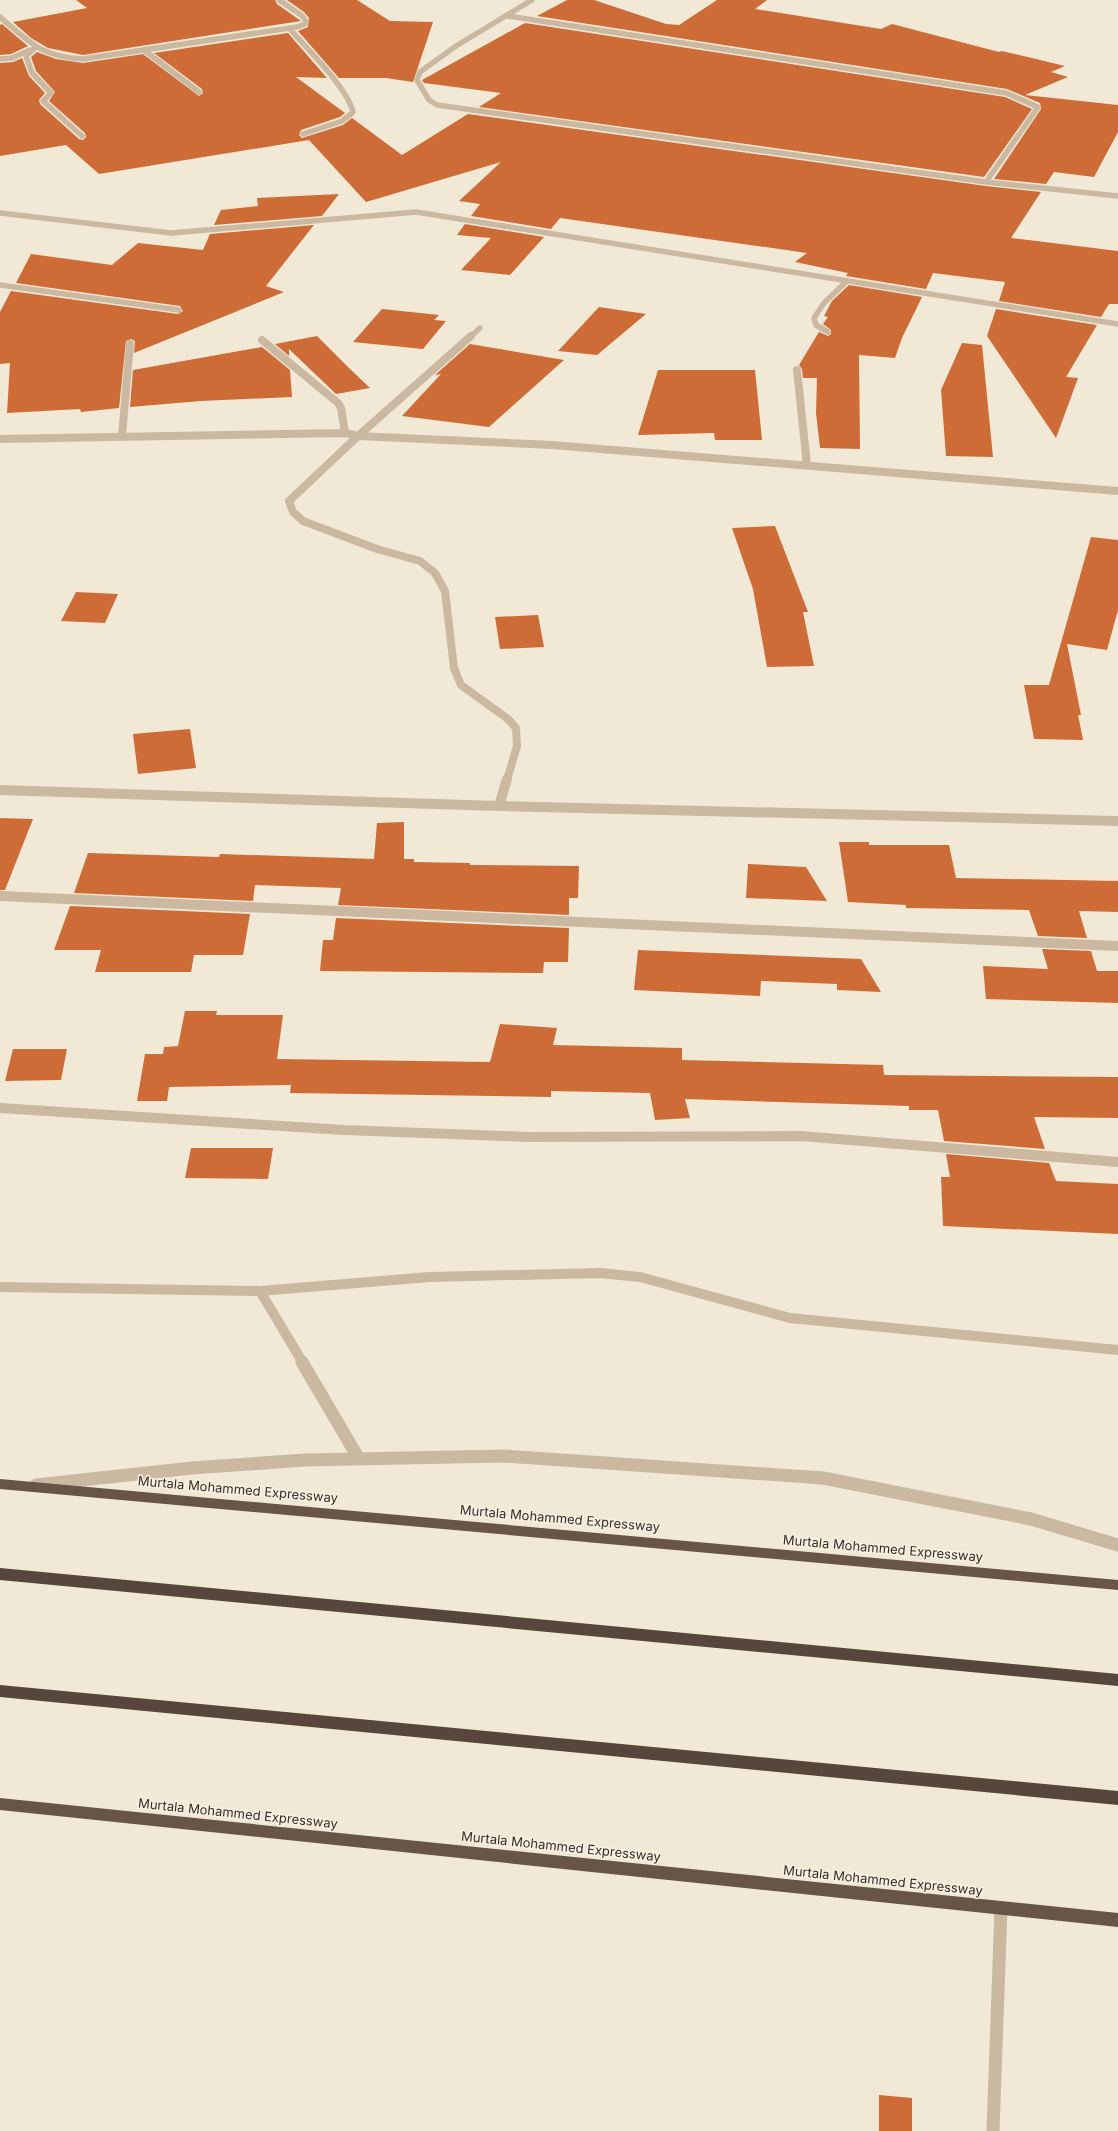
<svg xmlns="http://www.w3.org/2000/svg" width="1118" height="2131" viewBox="0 0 1118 2131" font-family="Inter,sans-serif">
<rect width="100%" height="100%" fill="#f2e8d6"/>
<!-- building -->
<path fill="#ce6c38" d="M76 0H275L277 4 301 21 83 55 48 48 31 38 13 22 87 8Z
M287 0H357L390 21 433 22 413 82 386 78H339L298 31 308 27 309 18 304 12Z
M567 0H594L666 24 679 25 717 0H767L755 9 881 29 892 24 999 52 1002 51 1065 66 1051 72 1068 77 1025 95 1118 105V132L1094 177 1054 172 1046 184 994 179 1041 109 1040 103 1007 89 537 16Z
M525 23 1005 97 1032 109 984 177 479 107 501 93 424 83 422 80Z
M2 24 17 37 28 46 11 54 0 55V25Z
M288 33 327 78 296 77 345 113 340 117 301 130 299 135 302 138 343 125 352 118 402 155 468 114 986 186 1041 192 1011 238 1118 251V304H1109L1101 317 999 301 1005 282 933 273 926 289 846 276 848 273 795 262 807 253 560 218 551 229 471 216 480 204 459 201 501 162 366 202 309 140 99 174 66 145 0 156V63L13 62 22 58 29 76 45 93 39 100 40 104 79 139 83 140 86 137 85 133 49 101 55 92 36 71 31 57 37 52 56 59 83 63 143 54 199 96 203 93 202 89 154 53Z
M339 194 322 216 214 225 221 210 258 206 257 198Z
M465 224 544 237 510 275 461 270 491 238 457 235Z
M314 225 266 286 284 292 134 353 135 341 131 339 126 341 119 408 81 412 80 409 7 413 10 363 0 364V312L11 291 178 314 183 311 180 306 16 283 31 254 112 265 138 243 203 250 210 234Z
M849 285 922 297 902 338 895 358 859 355 860 449 820 448 816 413 817 378H803L802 369 799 365 819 332 828 336 831 334V330L823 324 828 317 824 316 832 301Z
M599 307 646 314 597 355 558 351Z
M382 309 439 315 434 320 446 321 423 349 353 342Z
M996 309 1097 325 1066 377 1078 378 1056 438 987 336Z
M317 336 349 368 370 388 336 394 289 349V356L275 344Z
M962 343 982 345 993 457 946 456 941 390Z
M470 344 564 360 489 427 402 416 441 374 435 375Z
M262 347 290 370 292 397 201 401 130 407 133 370Z
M658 370H755L762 440H715L714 433 638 435Z
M775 526 808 612H803L814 666 767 667 753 589 732 528Z
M1091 537 1118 540V610L1107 650 1067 644 1081 715H1078L1083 740 1034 739 1024 685H1049Z
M76 592 118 594 105 623 61 621Z
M538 615 544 647 500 649 495 617Z
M190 729 196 768 138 774 133 734Z
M0 818 33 819 5 890H0Z
M404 822V859H414V862L470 863V865L579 866 578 898H569V915L338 905 341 888 255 885 253 901 74 893 88 853 219 857 220 854 374 859 377 823Z
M839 842H869V845H949L956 878 1118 881V912L1079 911 1087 938 1038 936 1029 910 906 908V905L848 902Z
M748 864 806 867 827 901 746 898Z
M70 906 250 914 243 955H194L191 972H95L101 950H54Z
M336 918 569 928 568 962H544L543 973 320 971 323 940H333Z
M1042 949 1091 951 1097 971H1118V1003L986 999 983 966 1048 969Z
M638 950 861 959 881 992 837 990V984L761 981 760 996 634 990Z
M185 1011H217L216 1015H283L277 1059 490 1062 500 1024 557 1028 553 1045 682 1048V1060L883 1065 884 1075 1118 1077V1118L1034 1117 1045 1149 944 1141 938 1110H909V1106L685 1099 690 1118 655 1120 650 1093 551 1091V1097L290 1093 291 1085 169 1087 167 1101H137L145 1054H163L164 1047 178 1046Z
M13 1049H67L61 1080 5 1081Z
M191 1148H273L268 1179 185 1178Z
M946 1154 1049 1163 1056 1181 1118 1184V1234L943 1226 941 1177H950Z
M879 2095 912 2098V2131H879Z"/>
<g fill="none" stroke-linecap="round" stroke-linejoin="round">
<!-- service-far3 -->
<path stroke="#cbb8a1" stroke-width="5.5" d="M828 332 816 325 814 318 824 303 847 281"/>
<!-- service-far2 -->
<path stroke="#cbb8a1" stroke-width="8" d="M262 340 338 403 341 408 345 433
M122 436 130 344
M358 436 289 501 293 512 303 521 377 549 420 561 435 573 445 591 454 668 461 685 508 719 516 728 517 746 507 780"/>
<!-- service-far1 -->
<path stroke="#cbb8a1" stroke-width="10" d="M499 806 507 779
M0 1287 260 1291 430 1277 600 1273 640 1277 790 1318 1118 1350
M260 1291 303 1363"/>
<!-- service -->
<path stroke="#cbb8a1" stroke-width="13" d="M302 1362 359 1459
M36 1485 192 1468 305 1460 503 1456 823 1478 1031 1519 1118 1545"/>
<!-- minor-far3 -->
<path stroke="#cbb8a1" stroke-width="5.5" d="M532 0 456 46 420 72 417 80 429 100 437 105 986 182 1118 196
M508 16 1006 93 1038 107 986 182
M0 17C30 43 42 57 83 59L297 27 305 24 306 21 301 15 279 0
M289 28C307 49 347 87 353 112L342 121 303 134
M35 48 26 56 32 73 51 93 43 101 82 136
M144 50 199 92
M0 59 12 58 30 50
M0 213 171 233 416 212 1118 324
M0 285 179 310
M470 337 480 328"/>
<!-- minor-far2 -->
<path stroke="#cbb8a1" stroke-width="8" d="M797 370 807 465
M358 436 471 336
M0 439 345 433 358 436 552 445 1118 491"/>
<!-- minor-far1 -->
<path stroke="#cbb8a1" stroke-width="10" d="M0 790 499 806 1118 821
M0 896 1118 946
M0 1108 344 1130 528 1137 801 1136 1118 1162"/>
<!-- minor -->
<path stroke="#cbb8a1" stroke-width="13" d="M993 2131 1001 1908"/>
<!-- trunk -->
<path fill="#675548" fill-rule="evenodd" d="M0 1479 1118 1580V1590L0 1489Z
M0 1798 1118 1913V1927L0 1810Z"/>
<!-- motorway -->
<path fill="#56463b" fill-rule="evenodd" d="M0 1568 1118 1674V1686L0 1580Z
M0 1685 1118 1791V1805L0 1697Z"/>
</g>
<g text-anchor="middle" stroke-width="3" stroke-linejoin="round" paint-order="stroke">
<!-- near-street labels -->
<g font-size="13" fill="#342b24" stroke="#faf1e2">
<text transform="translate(238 1489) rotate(5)" y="5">Murtala Mohammed Expressway</text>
<text transform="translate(560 1518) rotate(5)" y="5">Murtala Mohammed Expressway</text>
<text transform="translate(883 1548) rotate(5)" y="5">Murtala Mohammed Expressway</text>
<text transform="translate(238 1813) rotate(6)" y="5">Murtala Mohammed Expressway</text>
<text transform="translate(561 1846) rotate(6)" y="5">Murtala Mohammed Expressway</text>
<text transform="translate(883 1880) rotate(6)" y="5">Murtala Mohammed Expressway</text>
</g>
</g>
</svg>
